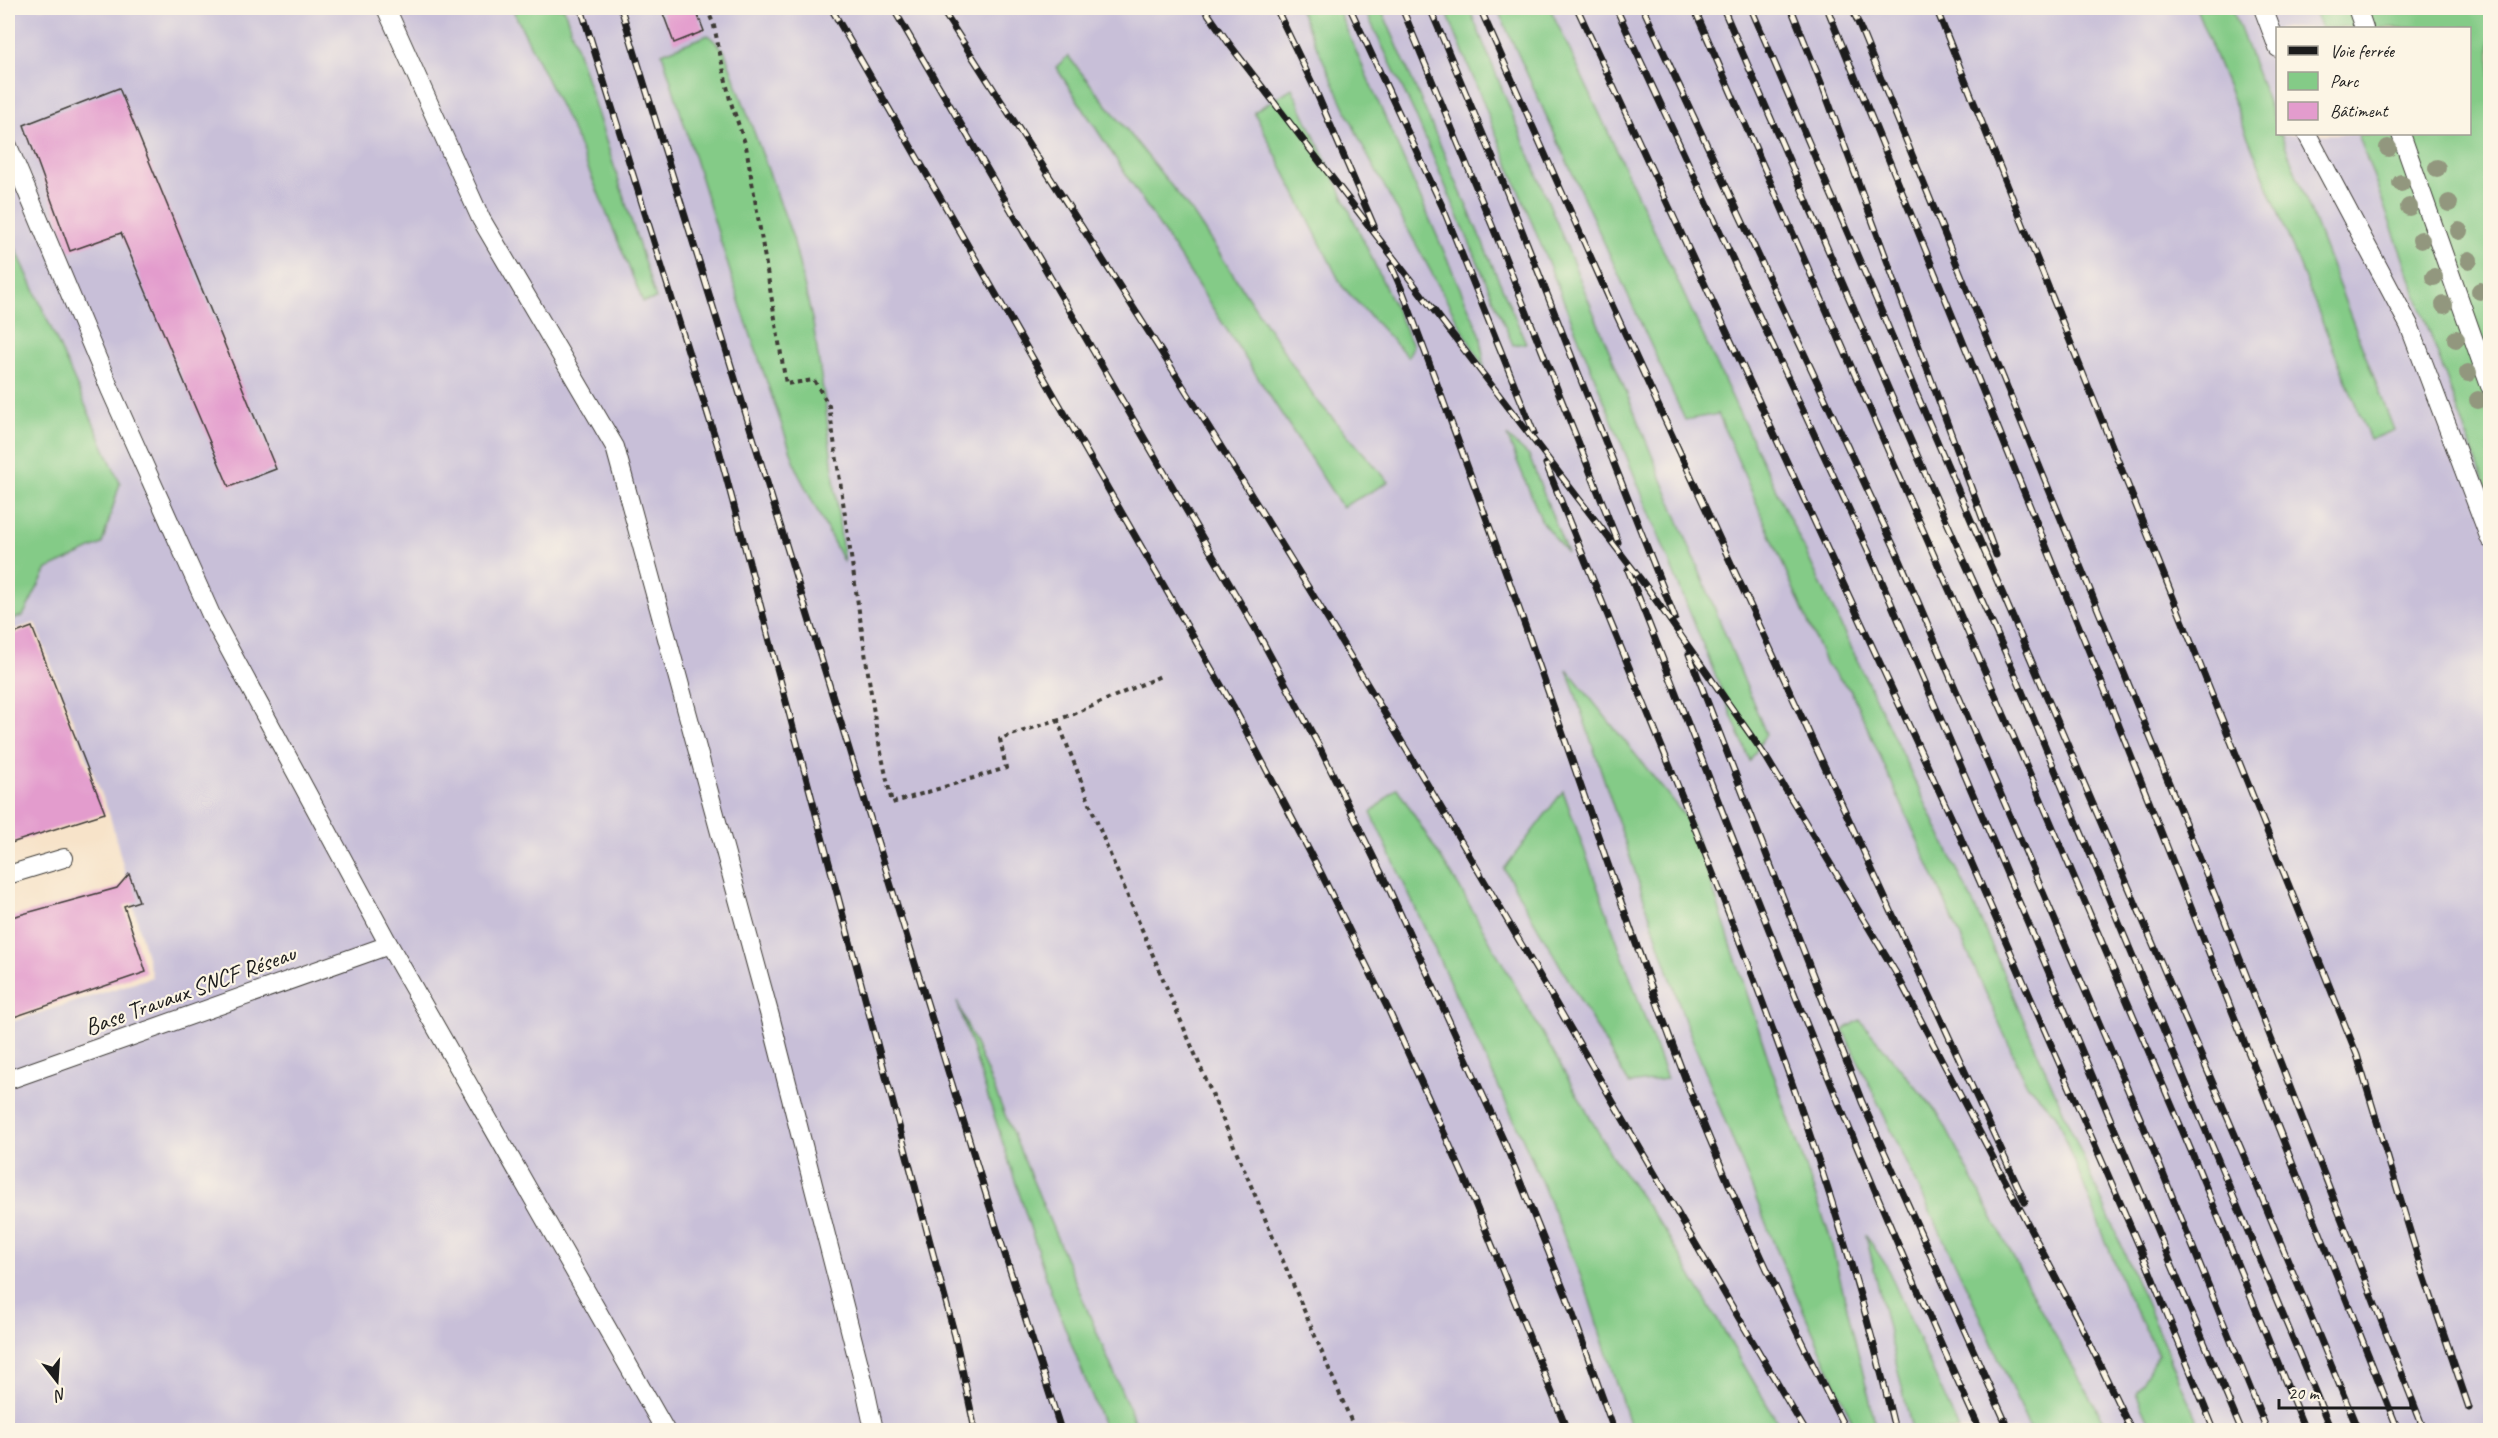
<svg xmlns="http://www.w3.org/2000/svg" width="2498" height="1438" viewBox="0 0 2498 1438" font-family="Caveat,sans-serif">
<rect width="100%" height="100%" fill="#fcf5e5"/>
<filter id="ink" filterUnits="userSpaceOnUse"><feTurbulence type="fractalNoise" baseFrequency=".0167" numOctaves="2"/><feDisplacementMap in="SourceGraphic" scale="12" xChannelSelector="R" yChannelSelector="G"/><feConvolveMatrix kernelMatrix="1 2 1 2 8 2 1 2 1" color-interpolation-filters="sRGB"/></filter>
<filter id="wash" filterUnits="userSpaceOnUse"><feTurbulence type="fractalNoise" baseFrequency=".008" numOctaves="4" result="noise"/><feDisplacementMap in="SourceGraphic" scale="24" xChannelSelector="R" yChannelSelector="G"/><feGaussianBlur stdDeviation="1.35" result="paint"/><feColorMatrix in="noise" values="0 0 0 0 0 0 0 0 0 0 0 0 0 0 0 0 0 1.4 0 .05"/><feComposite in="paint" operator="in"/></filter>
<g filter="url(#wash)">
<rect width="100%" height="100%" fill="#f7e3c9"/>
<!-- industrial -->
<path fill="#c8bfd8" d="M8 8H2313L2321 28H2278V134H2358L2490 499V1430H8V1023L152 977 110 816 35 623 8 631Z"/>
<!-- green -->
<path fill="#84cb87" stroke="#507452" stroke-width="1.5" d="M512 8H564L656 299 643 302 574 134Z
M1299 8H1337L1481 336 1484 369 1364 149Z
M1364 8H1381L1526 343 1513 345 1414 112Z
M1445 8H1469C1566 251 1668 492 1766 734L1750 761Z
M1497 8H1550L1737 408 1974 905 2201 1430H2153L2136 1393 2158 1354 2126 1292 2056 1115 2026 1083 1851 691 1826 664 1718 414 1685 420Z
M2196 8H2237L2233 10 2277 126 2278 134H2281L2394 430 2370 440Z
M2313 8H2490V499L2358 134H2470V28H2321Z
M708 35 724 50 793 238 813 323 825 403 844 563 799 475 741 307 662 53Z
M1068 56 1192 212 1314 397 1389 482 1342 507 1056 67Z
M1292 88 1413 346 1408 357 1342 286 1254 112Z
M8 231 120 483 102 544 47 569 23 616 8 620Z
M1507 436 1529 456 1567 553 1542 522Z
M1567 669 1692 825 1771 1067 1829 1234 1877 1430H1856L1775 1246 1685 1021Z
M1397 788 1458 885 1612 1156 1665 1231 1782 1430H1631L1586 1289 1528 1150 1371 813Z
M1563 791 1667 1079 1629 1084 1504 869Z
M957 1001 1138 1430H1105L1051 1292Z
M1860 1020 1939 1115 2038 1305 2109 1430H2030L1978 1311 1843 1030Z
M1866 1235 1886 1265 1959 1430H1912Z"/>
<g id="blocks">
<!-- building -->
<path fill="#e39ccd" d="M661 8H695L704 31 674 43Z
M119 88 276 469 229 487 121 233 70 251 24 125Z
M32 627 105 813 8 844V636Z
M129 874 139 901 124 906 146 972 8 1019V918L117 888Z"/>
</g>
</g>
<g filter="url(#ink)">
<use href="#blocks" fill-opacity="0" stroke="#3d3a36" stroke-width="1.5"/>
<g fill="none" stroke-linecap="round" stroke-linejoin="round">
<defs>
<path id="lane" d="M386 8 481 219 615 447 771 1020 865 1388 874 1430
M2263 8 2278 48
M2357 8 2364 28
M2307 134 2409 325 2490 539
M2401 134 2490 386
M8 146 110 389 212 617 389 945 665 1430
M8 875 64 858
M8 1080 389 945"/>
</defs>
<!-- lane casing -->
<use href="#lane" stroke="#3d3a36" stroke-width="20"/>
<!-- path -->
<path stroke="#3d3a36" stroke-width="4" stroke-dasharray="4.5 4.5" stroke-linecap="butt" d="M707 8 714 26 730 100 746 146 786 384 814 380 829 406 877 734 892 803 1006 768 1000 739 1074 714 1163 675
M1057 719 1106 845 1355 1430"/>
<!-- lane -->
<use href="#lane" stroke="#fff" stroke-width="18"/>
<defs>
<path id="rail" d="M581 8 719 450 955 1336 975 1430
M621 8 988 1201 1061 1430
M831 8 1233 706 1323 877 1389 1011 1468 1186 1567 1430
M893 8 1258 633 1319 746 1390 891 1506 1146 1567 1298 1614 1430
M941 8C1101 256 1261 505 1412 759 1545 981 1672 1207 1805 1430
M1204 8 1230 45 1648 589 1766 757 1896 973 2082 1327
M1276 8 1314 87 1374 226
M1350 8 1443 208 1534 433
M1402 8 1496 235 1618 542
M1430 8 1500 175 1675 618
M1480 8 1612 305 2025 1202
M1577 8 1959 834 2146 1262 2214 1430
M1616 8 1874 563 2031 930 2241 1430
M1643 8 1897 553 2149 1139 2267 1430
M1694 8 2033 781 2192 1153 2305 1430
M1723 8 1924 471 2014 672 2331 1430
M1751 8 2263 1200 2358 1430
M1791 8 1824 90 1996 555
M1827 8 2110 703 2398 1430
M1852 8 2218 903 2424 1430
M1936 8 2357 1055 2418 1258 2469 1408
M1391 265 1404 295C1446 408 1488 521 1528 634 1582 787 1632 940 1690 1091 1736 1206 1789 1320 1846 1430
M1546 464C1673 781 1818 1096 1895 1430
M1628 570C1741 859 1851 1148 1980 1430
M1689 654 1862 1102 2009 1430
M2078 1319 2131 1430"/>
</defs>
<!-- rail casing -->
<use href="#rail" stroke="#1c1c1c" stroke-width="7"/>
<!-- rail -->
<use href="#rail" stroke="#fcf5e5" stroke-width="4.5" stroke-dasharray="14" stroke-linecap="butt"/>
</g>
<!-- trees -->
<g fill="#92977e">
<circle cx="2388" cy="148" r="9"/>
<circle cx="2437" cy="168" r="9"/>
<circle cx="2401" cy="183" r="9"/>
<circle cx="2449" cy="203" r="9"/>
<circle cx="2409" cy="207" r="9"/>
<circle cx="2459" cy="231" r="9"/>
<circle cx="2421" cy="240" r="9"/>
<circle cx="2469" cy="260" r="9"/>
<circle cx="2434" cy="277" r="9"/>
<circle cx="2480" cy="291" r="9"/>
<circle cx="2444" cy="305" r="9"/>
<circle cx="2456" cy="339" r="9"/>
<circle cx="2468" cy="373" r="9"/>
<circle cx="2478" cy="400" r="9"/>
</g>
</g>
<g text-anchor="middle" stroke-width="4.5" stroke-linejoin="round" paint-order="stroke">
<!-- street labels -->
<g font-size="24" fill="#1c1c1c" stroke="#fcf5e5">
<text transform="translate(190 990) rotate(-20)" y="8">Base Travaux SNCF Réseau</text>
</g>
</g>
<!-- margin -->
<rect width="2498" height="1438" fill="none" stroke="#fcf5e5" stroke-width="30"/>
<!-- legend -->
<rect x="2276" y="27" width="195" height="108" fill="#fcf5e5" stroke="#a29e95" stroke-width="1.5"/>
<rect x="2288" y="46" width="30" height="9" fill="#1c1c1c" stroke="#a29e95" stroke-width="1.5"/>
<text x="2330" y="57" font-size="18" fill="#1c1c1c">Voie ferrée</text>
<rect x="2288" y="72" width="30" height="18" fill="#84cb87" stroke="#a29e95" stroke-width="1.5"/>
<text x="2330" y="87" font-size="18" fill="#1c1c1c">Parc</text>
<rect x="2288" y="102" width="30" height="18" fill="#e39ccd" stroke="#a29e95" stroke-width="1.5"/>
<text x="2330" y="117" font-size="18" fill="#1c1c1c">Bâtiment</text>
<!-- north arrow -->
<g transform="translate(57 1381) rotate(163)" stroke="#fcf5e5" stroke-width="4.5" paint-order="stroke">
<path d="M0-4.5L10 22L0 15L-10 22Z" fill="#1c1c1c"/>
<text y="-9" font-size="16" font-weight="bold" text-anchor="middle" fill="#1c1c1c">N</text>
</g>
<!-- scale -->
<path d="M2279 1399v9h132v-9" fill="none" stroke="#1c1c1c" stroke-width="3"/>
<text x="2288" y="1399" font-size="18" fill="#1c1c1c" stroke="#fcf5e5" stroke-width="4.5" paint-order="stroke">20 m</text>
</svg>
